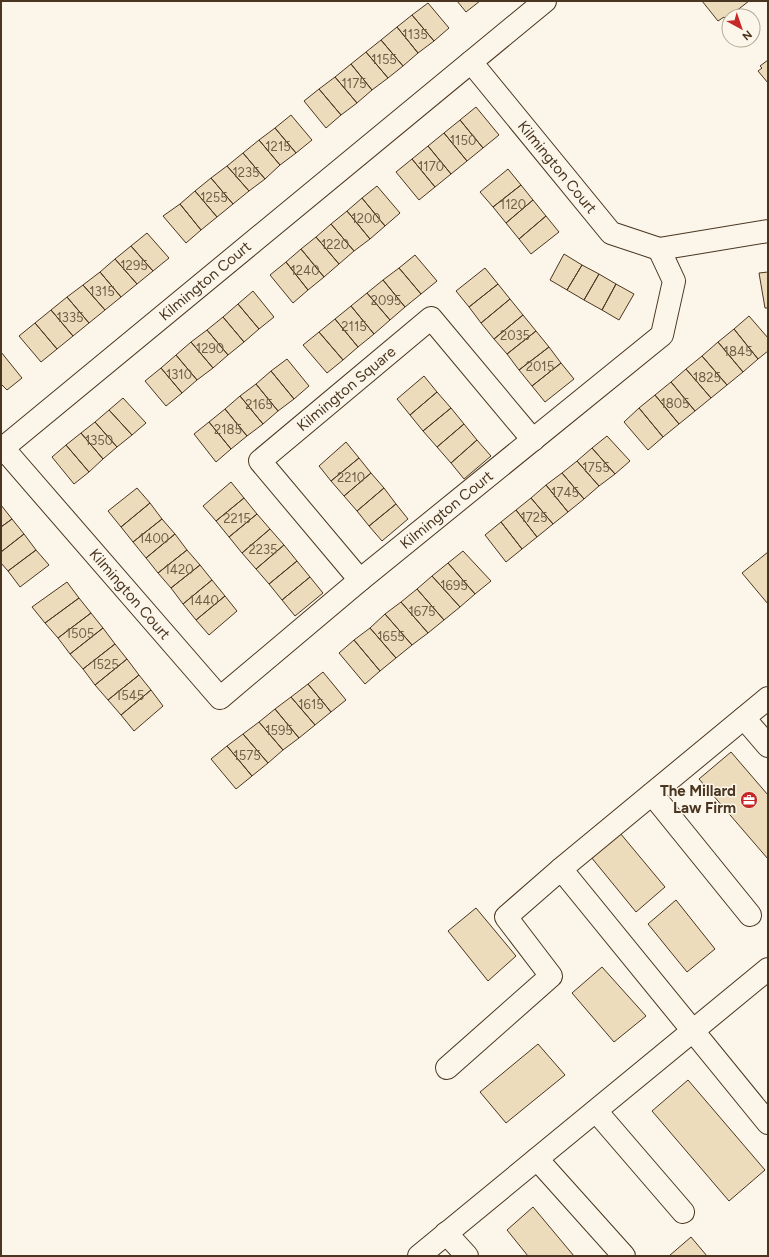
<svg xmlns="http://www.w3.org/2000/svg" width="769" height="1257" viewBox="0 0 769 1257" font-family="Figtree,sans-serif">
<rect width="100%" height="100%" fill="#fbf6e9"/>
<!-- building -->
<path fill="#ecdcbc" stroke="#4a3520" d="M457 1H480L466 12Z
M702 1H749L726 19 724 17 718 21Z
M428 3 449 28 434 41 412 15Z
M412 15 434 41 418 53 397 27Z
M397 27 418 53 403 66 381 40Z
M381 40 403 66 388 78 366 52Z
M366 52 388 78 372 90 351 64Z
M768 60V83L758 71 762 68 760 66Z
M351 64 372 90 357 103 335 77Z
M335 77 357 103 341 115 319 89Z
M319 89 341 115 326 128 304 101Z
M476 107 499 135 483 148 460 120Z
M291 115 312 140 296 153 275 128Z
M460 120 483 148 467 161 444 133Z
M275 128 296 153 280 165 259 140Z
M444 133 467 161 451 174 428 146Z
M259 140 280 165 265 179 243 153Z
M428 146 451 174 435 187 412 159Z
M243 153 265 179 249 191 227 166Z
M412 159 435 187 419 200 396 172Z
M227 166 249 191 233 204 211 178Z
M508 169 521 185 493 207 480 192Z
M211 178 233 204 217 217 195 191Z
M521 185 533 200 506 223 493 207Z
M377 186 400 213 385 226 362 198Z
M195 191 217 217 201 230 180 204Z
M362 198 385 226 370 239 347 211Z
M533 200 546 216 519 239 506 223Z
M180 204 201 230 186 243 163 216Z
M347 211 370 239 354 251 331 224Z
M546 216 559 232 531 254 519 239Z
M331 224 354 251 339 264 316 237Z
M147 233 169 258 153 271 131 246Z
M316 237 339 264 324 277 301 249Z
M131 246 153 271 137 284 115 259Z
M301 249 324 277 308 290 286 262Z
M564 254 582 265 567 290 550 280Z
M415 255 437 281 421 294 399 268Z
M115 259 137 284 121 297 100 272Z
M286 262 308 290 293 303 270 275Z
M582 265 599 274 584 300 567 290Z
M399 268 421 294 405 307 383 280Z
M485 268 498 284 469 307 456 291Z
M100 272 121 297 105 310 83 285Z
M768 272V308H765L759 273Z
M599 274 616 284 602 310 584 300Z
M383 280 405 307 390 320 367 293Z
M498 284 510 299 481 323 469 307Z
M616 284 634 294 619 320 602 310Z
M83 285 105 310 89 323 67 297Z
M253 291 274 317 259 329 238 304Z
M367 293 390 320 374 334 351 306Z
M67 297 89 323 73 336 51 310Z
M510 299 523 315 494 339 481 323Z
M238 304 259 329 244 342 223 317Z
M351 306 374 334 358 347 335 319Z
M51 310 73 336 57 349 35 323Z
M523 315 536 331 507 354 494 339Z
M749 316 768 338V351L758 359 734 329Z
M223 317 244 342 228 355 207 330Z
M335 319 358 347 343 360 319 332Z
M35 323 57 349 41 362 19 336Z
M734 329 758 359 743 372 718 342Z
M207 330 228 355 213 368 191 342Z
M536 331 549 347 519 370 507 354Z
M319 332 343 360 327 373 303 345Z
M191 342 213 368 197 380 176 355Z
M718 342 743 372 727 385 702 356Z
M549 347 561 363 532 386 519 370Z
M1 352 22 378 7 390 1 384Z
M176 355 197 380 182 393 161 368Z
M702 356 727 385 711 398 686 369Z
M287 359 309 386 294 399 271 371Z
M561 363 574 379 545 402 532 386Z
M161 368 182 393 166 406 145 381Z
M686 369 711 398 695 411 671 382Z
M271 371 294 399 278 411 256 384Z
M424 376 437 392 410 415 397 399Z
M671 382 695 411 679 424 655 395Z
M256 384 278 411 263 424 240 396Z
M437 392 451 408 423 431 410 415Z
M655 395 679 424 663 437 639 408Z
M240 396 263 424 247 436 225 409Z
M123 398 146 423 132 435 109 410Z
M451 408 464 424 437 447 423 431Z
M639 408 663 437 648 450 624 422Z
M225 409 247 436 231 449 209 422Z
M109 410 132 435 117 447 95 422Z
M95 422 117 447 103 459 81 433Z
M209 422 231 449 216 462 194 434Z
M464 424 477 440 451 463 437 447Z
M81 433 103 459 89 472 66 445Z
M607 436 630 461 615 474 592 448Z
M477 440 491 456 464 479 451 463Z
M346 442 359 458 331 481 319 466Z
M66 445 89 472 74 484 52 457Z
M592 448 615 474 599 486 577 461Z
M359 458 371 473 344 496 331 481Z
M577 461 599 486 584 499 562 473Z
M371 473 384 488 357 511 344 496Z
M562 473 584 499 568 512 546 485Z
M231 482 244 498 216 521 203 506Z
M546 485 568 512 553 524 531 498Z
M137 488 150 503 121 527 108 511Z
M384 488 396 504 369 526 357 511Z
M244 498 257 514 229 537 216 521Z
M531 498 553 524 537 537 516 510Z
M150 503 162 519 133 542 121 527Z
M396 504 408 519 382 541 369 526Z
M1 505 12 519 1 527Z
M516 510 537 537 522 549 501 522Z
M257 514 270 529 242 553 229 537Z
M12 519 24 534 1 552V527Z
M162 519 175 534 146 558 133 542Z
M501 522 522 549 506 562 485 535Z
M270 529 284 545 256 569 242 553Z
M24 534 36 550 8 571 1 563V552Z
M175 534 187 550 158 573 146 558Z
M284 545 297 561 269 584 256 569Z
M36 550 49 565 20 587 8 571Z
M187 550 200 565 171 588 158 573Z
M463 551 491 581 475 594 448 563Z
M768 552V604L742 573Z
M297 561 310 577 282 600 269 584Z
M448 563 475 594 460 607 432 576Z
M200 565 212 580 183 604 171 588Z
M432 576 460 607 444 620 417 589Z
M310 577 323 593 295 616 282 600Z
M212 580 225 596 196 620 183 604Z
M67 582 79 598 45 623 32 607Z
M417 589 444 620 428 633 401 602Z
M225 596 237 611 209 635 196 620Z
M79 598 91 613 58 638 45 623Z
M401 602 428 633 412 645 385 614Z
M91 613 103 628 70 654 58 638Z
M385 614 412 645 396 658 370 628Z
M103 628 115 644 83 669 70 654Z
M370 628 396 658 380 671 354 640Z
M354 640 380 671 365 684 339 653Z
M115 644 127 659 95 685 83 669Z
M127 659 139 675 108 700 95 685Z
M323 672 346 700 331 712 308 684Z
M139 675 151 690 121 715 108 700Z
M308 684 331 712 315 725 291 697Z
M151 690 163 706 134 731 121 715Z
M291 697 315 725 299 738 275 709Z
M275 709 299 738 283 750 259 722Z
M259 722 283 750 268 763 243 734Z
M243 734 268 763 252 776 227 746Z
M227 746 252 776 236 789 211 759Z
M731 752 768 795V859L699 779Z
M620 833 665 887 636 912 591 857Z
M676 900 715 949 687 972 648 924Z
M476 908 516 956 488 981 448 931Z
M602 967 646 1016 614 1042 572 993Z
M538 1044 565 1075 506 1123 480 1092Z
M688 1080 765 1170 729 1201 652 1111Z
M533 1207 574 1256H528L507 1230Z
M691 1237 707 1256H669Z"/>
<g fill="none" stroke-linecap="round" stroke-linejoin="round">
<defs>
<g id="minor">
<path id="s1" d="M545 1 3 448 220 698 360 580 662 335 674 281 659 249 768 231"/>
<path id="s2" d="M471 62 611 233 659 249"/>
<path id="s3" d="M360 580 260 461 431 318 533 440"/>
<path d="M744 718 768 746"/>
<path d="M652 794 750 915"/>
<path d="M561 869 768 698"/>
<path d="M447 1068 551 976 506 917 561 869 768 1123"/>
<path d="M596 1111 683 1212"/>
<path d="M537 1159 624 1256"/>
<path d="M446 1233 467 1256"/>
<path d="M419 1256 768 969"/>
</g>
</defs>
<!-- minor casing -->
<use href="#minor" stroke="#4a3520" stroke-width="24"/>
<!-- minor -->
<use href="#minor" stroke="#fbf6e9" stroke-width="22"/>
</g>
<!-- icons -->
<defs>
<symbol id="office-disc" viewBox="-11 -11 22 22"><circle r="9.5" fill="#c62828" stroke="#fbf6e9"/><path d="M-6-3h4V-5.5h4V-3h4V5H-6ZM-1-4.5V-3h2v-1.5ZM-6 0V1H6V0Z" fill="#fff"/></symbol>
</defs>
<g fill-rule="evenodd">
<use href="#office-disc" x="739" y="790" width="20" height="20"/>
</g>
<g text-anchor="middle" stroke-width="3" stroke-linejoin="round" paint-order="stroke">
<!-- number labels -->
<g font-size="13" fill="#725f47">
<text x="415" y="39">1135</text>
<text x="384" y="64">1155</text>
<text x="354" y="88">1175</text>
<text x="463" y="145">1150</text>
<text x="278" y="151">1215</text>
<text x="431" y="171">1170</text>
<text x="246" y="177">1235</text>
<text x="214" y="202">1255</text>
<text x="513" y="209">1120</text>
<text x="366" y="223">1200</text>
<text x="335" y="249">1220</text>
<text x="134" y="270">1295</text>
<text x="305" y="275">1240</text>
<text x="102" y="296">1315</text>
<text x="386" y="305">2095</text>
<text x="70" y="322">1335</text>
<text x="354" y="331">2115</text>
<text x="515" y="340">2035</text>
<text x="210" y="353">1290</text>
<text x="738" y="356">1845</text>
<text x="540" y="371">2015</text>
<text x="179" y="379">1310</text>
<text x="707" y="382">1825</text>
<text x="675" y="408">1805</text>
<text x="259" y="409">2165</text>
<text x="228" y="434">2185</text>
<text x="99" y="445">1350</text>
<text x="596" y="472">1755</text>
<text x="351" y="482">2210</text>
<text x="565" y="497">1745</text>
<text x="534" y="522">1725</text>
<text x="237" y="523">2215</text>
<text x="154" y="543">1400</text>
<text x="263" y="554">2235</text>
<text x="179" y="574">1420</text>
<text x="454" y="590">1695</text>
<text x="204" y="605">1440</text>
<text x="422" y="616">1675</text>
<text x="80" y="638">1505</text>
<text x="391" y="641">1655</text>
<text x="105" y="669">1525</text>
<text x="130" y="700">1545</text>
<text x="311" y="709">1615</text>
<text x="279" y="735">1595</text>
<text x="247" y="760">1575</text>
</g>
<!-- street labels -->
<g font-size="15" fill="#4a3520" stroke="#fbf6e9">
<text dy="5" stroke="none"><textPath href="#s2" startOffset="136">Kilmington Court</textPath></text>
<text transform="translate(205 281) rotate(-40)" y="5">Kilmington Court</text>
<text dy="5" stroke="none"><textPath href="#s3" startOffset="268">Kilmington Square</textPath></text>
<text dy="5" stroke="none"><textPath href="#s1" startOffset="1328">Kilmington Court</textPath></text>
<text dy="5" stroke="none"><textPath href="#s1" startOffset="896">Kilmington Court</textPath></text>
</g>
<!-- poi labels -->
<g font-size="15" font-weight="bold" fill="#4a3520" stroke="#fbf6e9" text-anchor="end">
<text x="736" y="796">The Millard<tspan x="736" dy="17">Law Firm</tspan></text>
</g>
</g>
<!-- border -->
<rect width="769" height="1257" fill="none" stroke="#4a3520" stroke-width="4"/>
<!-- north arrow -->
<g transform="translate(741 28) rotate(140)"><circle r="19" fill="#fbf6e9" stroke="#b4a999"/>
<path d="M0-3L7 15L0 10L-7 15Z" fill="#c62828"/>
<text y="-6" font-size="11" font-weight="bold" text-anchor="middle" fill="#4a3520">N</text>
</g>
</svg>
